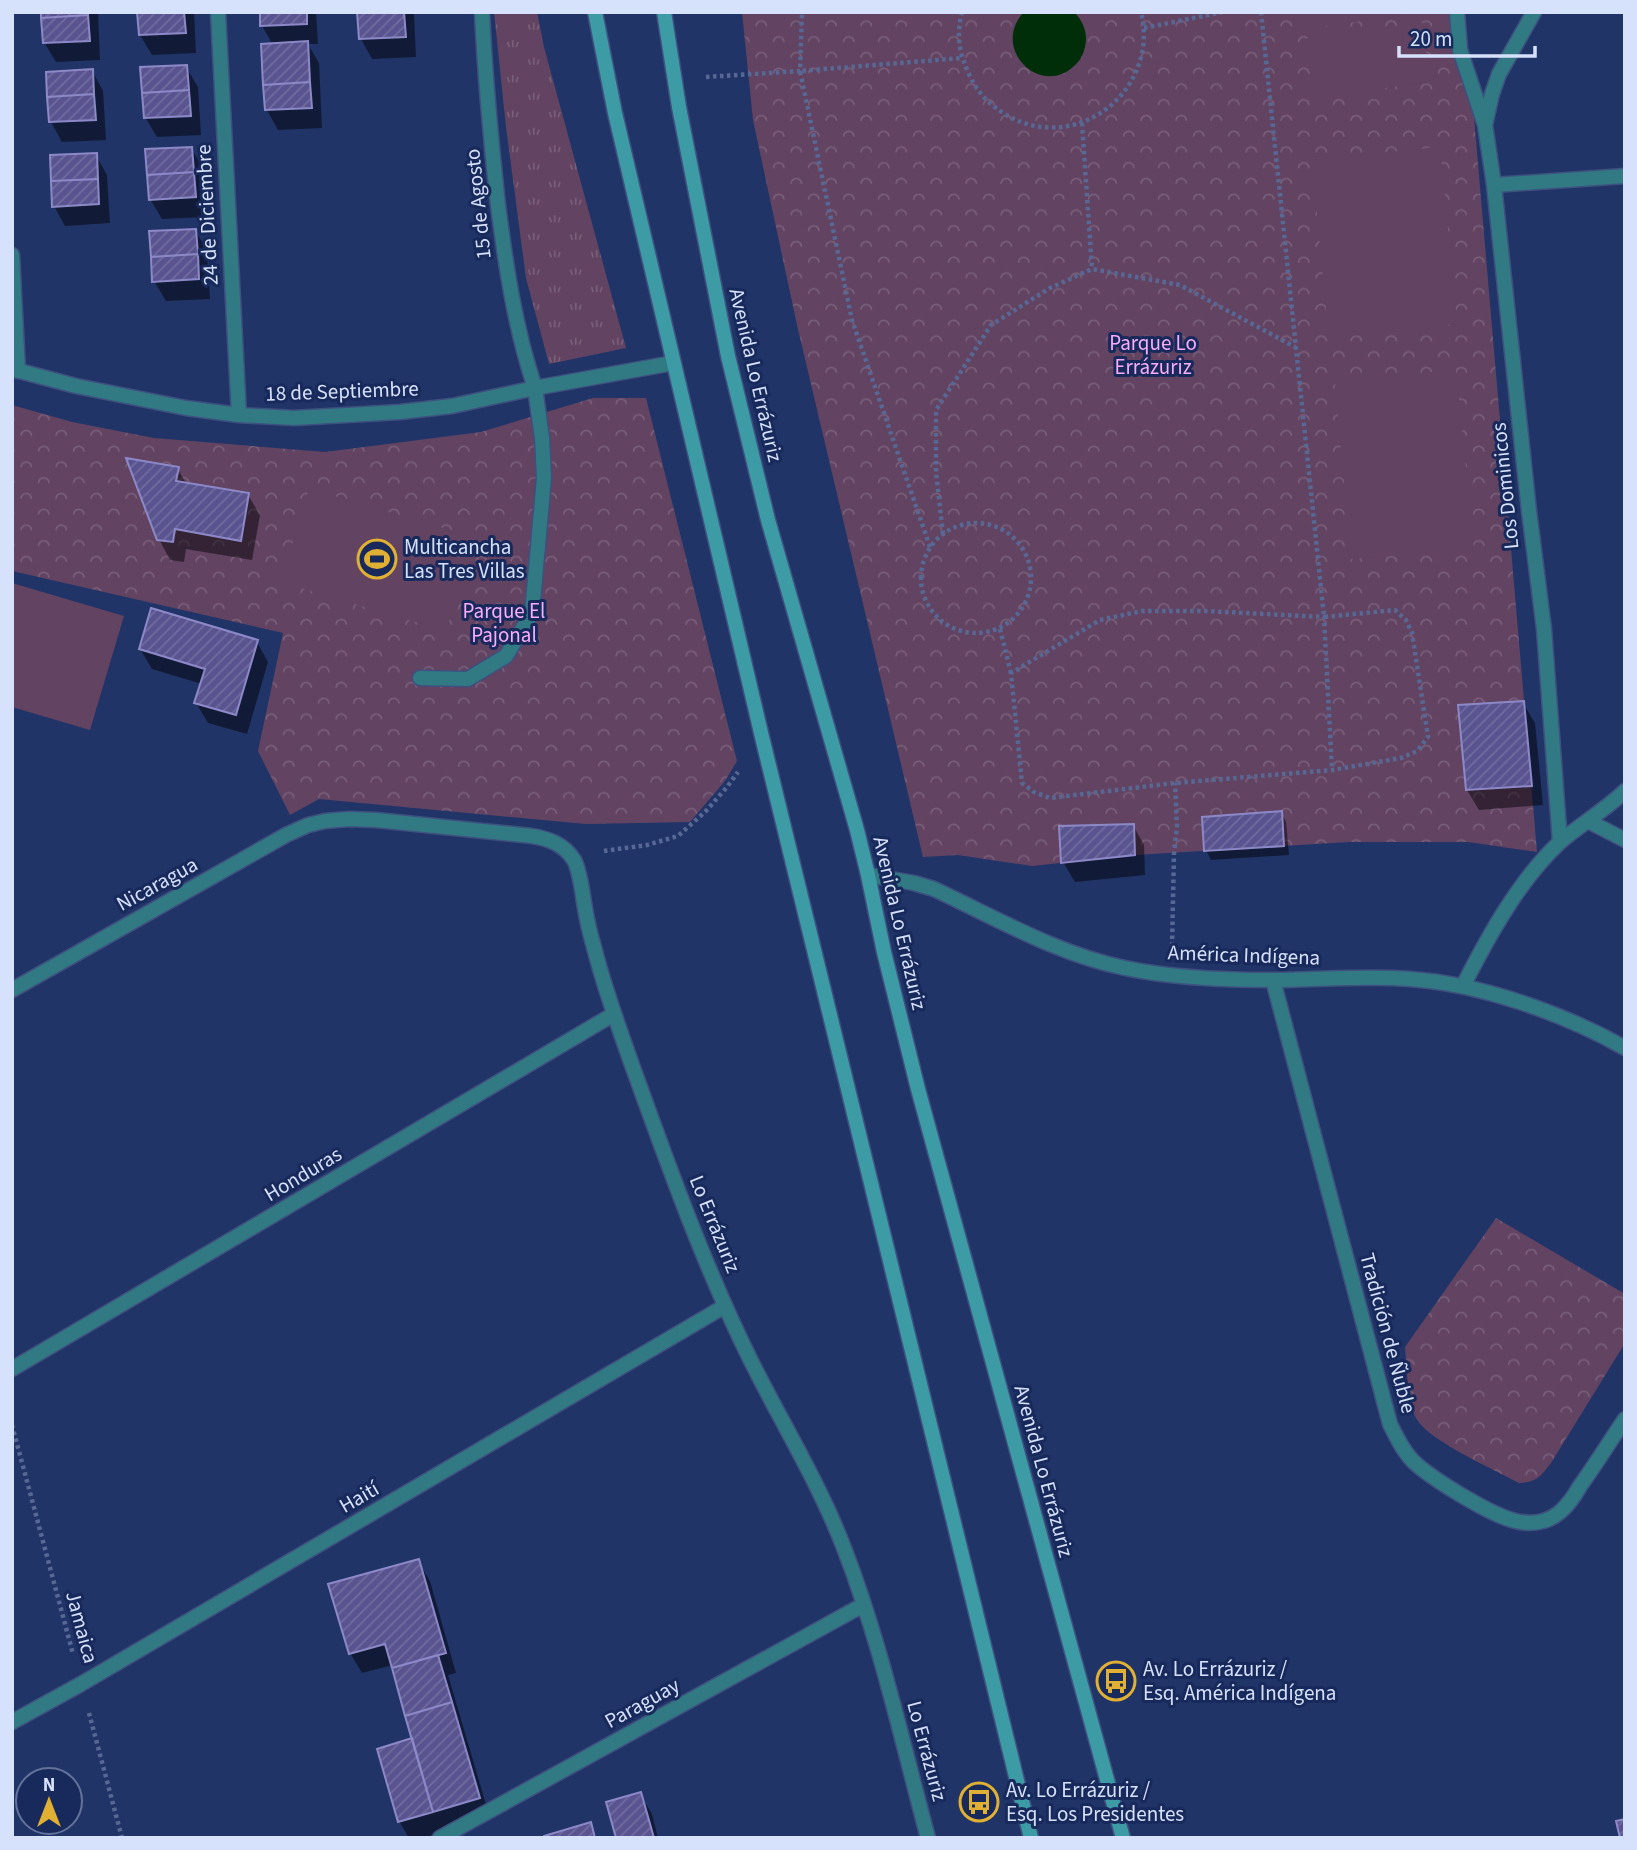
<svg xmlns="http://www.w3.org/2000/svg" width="1637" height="1850" viewBox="0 0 1637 1850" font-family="'Source Sans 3',sans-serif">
<defs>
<pattern id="grass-tufts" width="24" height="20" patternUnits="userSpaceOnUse" patternTransform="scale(1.75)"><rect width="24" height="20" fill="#624362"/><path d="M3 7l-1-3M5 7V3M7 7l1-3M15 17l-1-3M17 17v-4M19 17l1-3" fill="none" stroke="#785e79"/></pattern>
<pattern id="park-crowns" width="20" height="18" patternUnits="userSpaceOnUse" patternTransform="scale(1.75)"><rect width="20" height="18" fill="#624362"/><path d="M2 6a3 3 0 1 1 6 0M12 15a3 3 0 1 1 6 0" fill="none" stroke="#785e79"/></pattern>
<pattern id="building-hatch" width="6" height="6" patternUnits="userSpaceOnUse" patternTransform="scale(1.75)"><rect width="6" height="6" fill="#59548f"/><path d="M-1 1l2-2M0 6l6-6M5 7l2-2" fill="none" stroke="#706ca0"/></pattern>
</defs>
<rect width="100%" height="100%" fill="#213467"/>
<!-- grass -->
<path fill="url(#grass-tufts)" d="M494 12H537L544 47 626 348 549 364 526 278 506 127Z"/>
<!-- park -->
<path fill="url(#park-crowns)" d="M742 12H1465L1537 852 1468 842H1349L1135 855 1032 866 958 855 923 857 797 325 753 120Z
M593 398H646L737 761 725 781 690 822 586 824 319 799 290 815 258 751 283 633 12 571V405L72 422 154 438 325 452 481 432Z
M1496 1218 1625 1294V1343L1551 1463C1540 1477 1537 1482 1519 1483 1495 1470 1432 1442 1418 1421 1407 1406 1407 1366 1405 1347Z"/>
<!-- garden -->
<path fill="#624362" d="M1306 12H1424V13L1308 28Z
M1423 23 1430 82 1315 97 1307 38Z
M1440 147 1457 324 1329 338 1312 160Z
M1456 370 1474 549 1351 559 1335 381Z
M309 489 474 537 446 631 281 582Z
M12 583 124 616 90 730 12 707Z"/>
<!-- water -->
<path fill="#002e08" d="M1024 12H1074C1084 22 1088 34 1085 47 1083 55 1080 61 1074 66 1040 98 990 48 1024 12Z"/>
<!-- shadow -->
<path fill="#0007" d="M43 12H98L100 60 56 62 44 42Z
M139 12H194L196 53 152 55 140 35Z
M262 12H316L318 44H308L319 63 322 128 278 130 267 110 273 45 262 26Z
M359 12H414L416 57 372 59 361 39Z
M186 67 198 87 201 135 157 137 145 117Z
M92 70 103 91 106 140 62 142 51 122Z
M192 149 203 169 206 217 162 219 150 199Z
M96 155 107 175 110 223 65 226 54 206Z
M195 230 207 250 210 299 166 301 154 281Z
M177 468 187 485 248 495 260 515 252 560 186 549 184 562 170 560 159 539Z
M257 642 268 662 247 734 208 723 196 703 202 684 152 669 140 649Z
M1523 703 1535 723 1543 805 1479 810 1467 790Z
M1281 812 1286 822 1289 855 1211 860 1206 850Z
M1133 825 1144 845 1145 875 1075 882 1063 862Z
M418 1561 430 1581 456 1673 448 1675 490 1818 422 1838H409L399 1821 414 1739 393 1665 362 1673 350 1653Z
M640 1794 652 1814 658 1838H618Z"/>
<!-- building -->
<path fill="url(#building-hatch)" stroke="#8d89c8" stroke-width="2" d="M41 12H88V15L41 18Z
M137 12H184L186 33 139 35Z
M260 12H307V24L260 26Z
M357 12H404L406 37 359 39Z
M88 15 90 41 43 43 41 18Z
M308 41 310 82 263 85 261 44Z
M187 65 189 90 142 93 140 67Z
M93 69 94 94 47 97 46 72Z
M310 82 312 108 265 110 263 85Z
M189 90 191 116 144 118 142 93Z
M94 94 96 120 49 122 47 97Z
M192 147 194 172 147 175 145 149Z
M97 153 98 179 51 181 50 155Z
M194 172 196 197 149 200 147 175Z
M98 179 99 204 52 207 51 181Z
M196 229 198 254 151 257 149 231Z
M198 254 199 279 152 282 151 257Z
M126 458 179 467 176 481 249 493 241 541 175 529 173 542 157 540Z
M151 608 258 640 236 715 194 703 205 669 139 649Z
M1524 701 1532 786 1466 790 1458 705Z
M1282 811 1284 846 1204 851 1202 817Z
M1134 824 1135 855 1061 863 1059 826Z
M419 1559 446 1653 392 1668 385 1644 349 1654 328 1584Z
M438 1655 452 1702 405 1716 392 1668Z
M452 1702 480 1798 433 1812 405 1716Z
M412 1738 433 1812 398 1822 377 1749Z
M641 1792 654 1838H616L606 1802Z
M1625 1819V1838H1620L1616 1821Z
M591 1822 595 1838H544V1836Z"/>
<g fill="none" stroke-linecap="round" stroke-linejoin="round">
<defs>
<path id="lane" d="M420 678 468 679 506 656 532 613 544 478 542 438 535 388"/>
<path id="street" d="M218 12 239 415
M482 12C485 77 491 141 498 205 506 267 515 328 535 388
M1457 12 1460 50 1485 125
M1534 12 1499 74 1492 94 1485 125 1494 185 1529 511 1544 629 1560 842
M1494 185 1625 176
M12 255 18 371
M12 369 76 386 186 408 239 415 294 418 400 412 452 406 535 388 673 363
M1588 821 1625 840
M868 875 914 883 934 889C996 918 1057 954 1125 968 1172 978 1223 980 1272 980 1318 980 1364 975 1410 979 1480 984 1563 1013 1625 1048
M1273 980 1390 1424C1397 1438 1404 1453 1416 1464 1430 1476 1446 1486 1461 1495 1489 1511 1529 1538 1560 1512 1568 1505 1575 1495 1580 1486 1596 1464 1610 1441 1625 1419
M1463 986C1488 937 1519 880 1560 842 1581 824 1605 810 1625 791
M12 990 286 835 308 825 325 821 349 819 376 820 532 836C549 839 564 844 574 860 581 873 582 893 585 908 587 922 591 937 595 951 605 990 619 1028 632 1065 668 1165 704 1266 751 1361 782 1423 819 1483 844 1548 880 1641 902 1741 928 1838
M12 1369 614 1014
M12 1722 81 1684 725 1306
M440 1838 863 1605"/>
<path id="secondary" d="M595 12 615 113 762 737 1031 1838
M664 12 679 107 728 356 768 520 857 830 868 875 884 952 918 1089 1123 1838"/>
</defs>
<!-- lane casing -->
<use href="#lane" stroke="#3e507f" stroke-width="17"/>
<!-- street casing -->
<use href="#street" stroke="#3e507f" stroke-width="17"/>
<!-- secondary casing -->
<use href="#secondary" stroke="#3e507f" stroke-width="17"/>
<!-- path -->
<path stroke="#586894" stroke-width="4.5" stroke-dasharray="3.5 3.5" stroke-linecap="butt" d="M962 12C956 35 959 53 969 74 977 93 991 106 1008 116 1079 155 1160 89 1141 12
M1261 12 1324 617 1395 610 1406 620 1412 633 1428 737 1417 751 1401 758 1332 770 1175 783 1050 798 1034 792 1022 783 1011 673 1100 620 1142 611H1205L1324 617 1332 770
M1144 28 1223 12
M706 77 800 71 802 12
M1082 123 1092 269
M921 578a55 55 0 1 1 110 0a55 55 0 1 1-110 0Z
M943 534 936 472V410L991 325 1050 288 1092 269 1180 285 1295 347
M930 547 852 320 800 71 962 58
M1000 629 1011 673
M604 851 647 845 678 836 706 811 727 787 738 772
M1172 946 1174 853 1177 826 1175 783
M12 1425 73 1654
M89 1713 122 1838"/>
<!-- lane -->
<use href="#lane" stroke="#317a83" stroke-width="14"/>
<!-- street -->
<use href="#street" stroke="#317a83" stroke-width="14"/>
<!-- secondary -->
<use href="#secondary" stroke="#3d9ba6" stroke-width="14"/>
</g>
<!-- icons -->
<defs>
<symbol id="stadium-ring" viewBox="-11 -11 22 22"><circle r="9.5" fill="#18295b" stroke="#dfb034" stroke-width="1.5"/><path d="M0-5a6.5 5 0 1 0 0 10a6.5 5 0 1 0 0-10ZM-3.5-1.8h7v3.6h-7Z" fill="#dfb034"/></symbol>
<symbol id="bus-ring" viewBox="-11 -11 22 22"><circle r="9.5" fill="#18295b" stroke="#dfb034" stroke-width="1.5"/><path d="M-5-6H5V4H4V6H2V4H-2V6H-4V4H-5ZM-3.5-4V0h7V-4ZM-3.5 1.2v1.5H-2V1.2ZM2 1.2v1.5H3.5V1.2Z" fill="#dfb034"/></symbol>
</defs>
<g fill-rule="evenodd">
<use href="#stadium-ring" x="355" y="537" width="44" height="44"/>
<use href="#bus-ring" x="1094" y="1659" width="44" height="44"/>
<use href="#bus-ring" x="957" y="1780" width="44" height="44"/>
</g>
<g text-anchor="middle" stroke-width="6" stroke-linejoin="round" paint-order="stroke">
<!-- street labels -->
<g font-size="21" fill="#d6e1fb" stroke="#18295b">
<text transform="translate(478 204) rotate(-96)" y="7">15 de Agosto</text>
<text transform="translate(207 215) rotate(-93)" y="7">24 de Diciembre</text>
<text transform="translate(756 375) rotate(77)" y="7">Avenida Lo Errázuriz</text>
<text transform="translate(342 391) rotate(-2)" y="7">18 de Septiembre</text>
<text transform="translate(1505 486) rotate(-96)" y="7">Los Dominicos</text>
<text transform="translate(157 884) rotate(-29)" y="7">Nicaragua</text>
<text transform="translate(900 923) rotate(77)" y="7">Avenida Lo Errázuriz</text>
<text transform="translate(1244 955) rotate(2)" y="7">América Indígena</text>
<text transform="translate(303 1174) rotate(-31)" y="7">Honduras</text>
<text transform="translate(715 1224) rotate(68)" y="7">Lo Errázuriz</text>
<text transform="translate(1388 1333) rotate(75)" y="7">Tradición de Ñuble</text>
<text transform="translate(1044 1471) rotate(75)" y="7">Avenida Lo Errázuriz</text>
<text transform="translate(359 1497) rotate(-30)" y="7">Haití</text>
<text transform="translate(82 1627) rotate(75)" y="7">Jamaica</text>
<text transform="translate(642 1703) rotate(-29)" y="7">Paraguay</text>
<text transform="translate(927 1751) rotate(75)" y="7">Lo Errázuriz</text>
</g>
<!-- park labels -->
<g font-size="21" fill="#f9adf9" stroke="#18295b">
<text x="1153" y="350">Parque Lo<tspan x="1153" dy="24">Errázuriz</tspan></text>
<text x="504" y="618">Parque El<tspan x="504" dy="24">Pajonal</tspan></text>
</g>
<!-- poi labels -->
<g font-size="21" fill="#d6e1fb" stroke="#18295b" text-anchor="start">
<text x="404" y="554">Multicancha<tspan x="404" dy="24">Las Tres Villas</tspan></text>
<text x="1143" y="1676">Av. Lo Errázuriz /<tspan x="1143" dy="24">Esq. América Indígena</tspan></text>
<text x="1006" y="1797">Av. Lo Errázuriz /<tspan x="1006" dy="24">Esq. Los Presidentes</tspan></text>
</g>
</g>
<!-- border -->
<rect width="1637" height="1850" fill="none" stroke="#d6e1fb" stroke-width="28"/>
<!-- north arrow -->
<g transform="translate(49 1801)"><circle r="33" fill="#18295b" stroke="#64739b" stroke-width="2"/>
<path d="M0-5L12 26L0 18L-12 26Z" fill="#dfb034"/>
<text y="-10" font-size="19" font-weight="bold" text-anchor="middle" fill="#d6e1fb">N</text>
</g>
<!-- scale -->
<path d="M1399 46v10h136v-10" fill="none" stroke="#d6e1fb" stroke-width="3.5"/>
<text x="1410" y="46" font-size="21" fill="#d6e1fb" stroke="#18295b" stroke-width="5" paint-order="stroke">20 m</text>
</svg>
